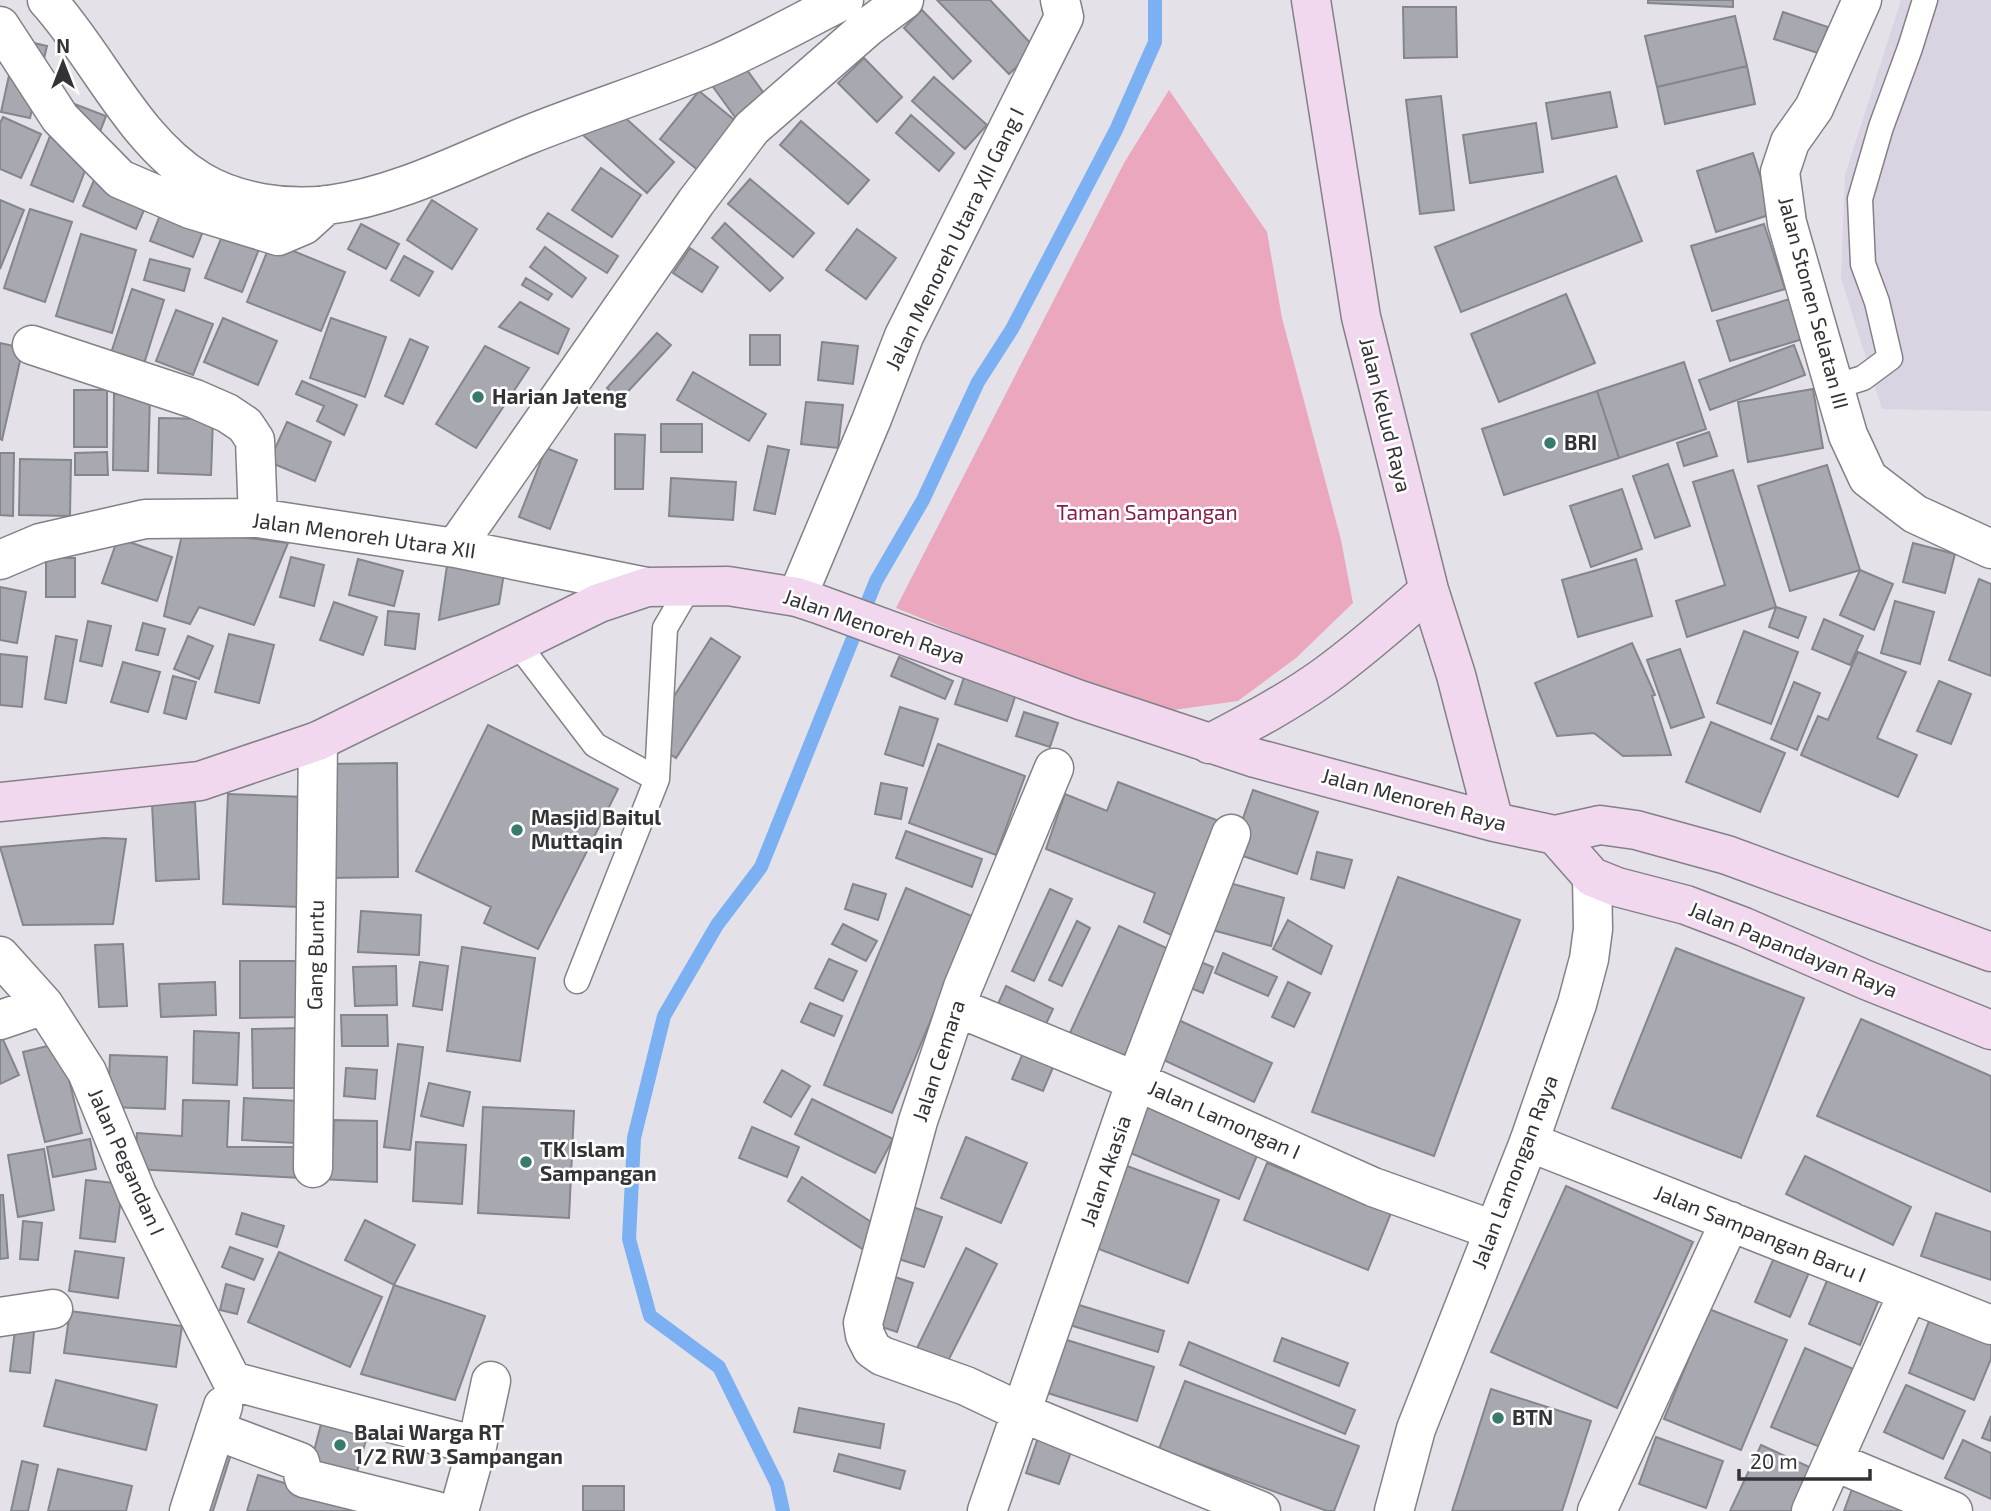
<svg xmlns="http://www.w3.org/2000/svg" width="1991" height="1511" viewBox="0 0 1991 1511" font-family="'Exo 2',sans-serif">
<rect width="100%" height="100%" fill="#e5e1e9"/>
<!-- built -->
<path fill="#d9d3e2" d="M1901 0H1991V411L1882 409 1841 278 1845 175Z"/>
<!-- green -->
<path fill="#eaa7be" d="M1169 90 1267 232 1282 318 1341 540 1353 603 1296 658 1238 701 1166 711 1055 673 896 608 1124 163Z"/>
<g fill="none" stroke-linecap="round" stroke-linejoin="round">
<!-- stream -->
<path stroke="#7bb0f3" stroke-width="14" d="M783 1511 777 1484 719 1367 650 1316 629 1239 634 1138 664 1016 717 925 761 867 876 581 923 500 978 382 1012 329 1116 130 1155 42V0"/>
</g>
<!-- building -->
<path fill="#a7a8b0" stroke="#84858d" stroke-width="2" d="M937 0H990L1036 49 1009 74Z
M1648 0H1733V7L1648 3Z
M1403 7H1456L1457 57 1404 58Z
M922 10 971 61 953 79 904 28Z
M1783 12 1828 27 1818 53 1774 39Z
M1735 16 1747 66 1657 87 1645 36Z
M17 39 47 46 30 118 1 112Z
M864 58 902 97 877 122 838 83Z
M742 63 768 99 737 120 711 84Z
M1747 66 1755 104 1665 124 1657 87Z
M934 77 987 125 965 149 912 101Z
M699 91 738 123 699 171 660 139Z
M1610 92 1617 127 1552 139 1546 103Z
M1441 96 1454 210 1420 214 1406 100Z
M64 100 106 116 73 202 31 185Z
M610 104 674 162 647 193 583 135Z
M911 115 954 153 939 171 896 133Z
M3 117 41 134 21 178 0 169V123Z
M801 121 869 180 848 204 780 145Z
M1536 123 1543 172 1470 183 1463 135Z
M1753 153 1772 214 1716 232 1697 171Z
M601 168 641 195 612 237 572 210Z
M1616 176 1642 241 1461 312 1435 247Z
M750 179 814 233 793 257 728 204Z
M94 180 147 203 136 229 83 206Z
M0 200 24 210 0 269Z
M432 200 477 229 452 269 407 240Z
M30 209 72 222 45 302 4 288Z
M162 210 205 226 193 257 150 241Z
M548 213 618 256 607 273 537 229Z
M725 223 783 278 770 291 712 238Z
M361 224 399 244 386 269 348 249Z
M1764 224 1785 289 1712 311 1691 246Z
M225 229 261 244 242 292 205 278Z
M857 229 896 258 866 299 826 270Z
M81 234 136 250 112 333 56 316Z
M271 242 345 272 321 331 247 302Z
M545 247 586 278 572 297 530 267Z
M690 248 718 267 702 292 673 273Z
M404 256 433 272 419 296 391 280Z
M150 259 190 269 184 291 144 280Z
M526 278 552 294 548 300 522 285Z
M132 289 164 300 143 367 110 356Z
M1566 294 1595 363 1499 402 1471 334Z
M1793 298 1806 338 1730 361 1717 321Z
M520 302 569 329 558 354 499 327Z
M176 310 213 324 193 375 156 361Z
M223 318 277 341 258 385 204 362Z
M331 318 386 337 365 397 310 378Z
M657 333 671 345 620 400 607 388Z
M750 335H780V365H750Z
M410 339 428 347 403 404 385 396Z
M822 342 858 346 853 384 818 380Z
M0 343 23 348 2 440 0 439Z
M1794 345 1805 375 1710 410 1699 380Z
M485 346 529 368 476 448 436 424Z
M1684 362 1706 429 1619 458 1597 391Z
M693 372 766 414 749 441 677 400Z
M302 381 357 405 344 435 317 421 324 406 296 394Z
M1813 389 1823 448 1748 462 1738 402Z
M74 390H107V447H74Z
M1597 391 1619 458 1504 495 1482 429Z
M114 394H150L148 471 113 470Z
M806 402 843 405 838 448 801 444Z
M159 418 213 419 211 475 158 473Z
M287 422 331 442 315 481 269 462Z
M661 424H702V452H661Z
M1709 432 1717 456 1684 466 1677 443Z
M615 434 645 435 643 489H615Z
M768 446 789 450 775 514 754 510Z
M546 448 577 460 550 529 519 517Z
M107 452 108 475H75V453Z
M0 453H14L13 516 0 515Z
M20 459 71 460 70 516 19 515Z
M1668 464 1690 526 1655 538 1633 476Z
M1827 465 1860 570 1790 591 1758 486Z
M1733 470 1776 607 1687 637 1676 601 1725 585 1693 482Z
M671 478 736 482 733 520 669 516Z
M1622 489 1642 549 1591 567 1570 506Z
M183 530 288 543 254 625 199 607 190 624 164 616Z
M118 538 172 557 157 601 102 583Z
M1913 543 1955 554 1945 593 1903 582Z
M449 552 506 561 499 604 439 620Z
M291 557 324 565 314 606 280 597Z
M46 558H75V597H46Z
M358 559 403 571 394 606 349 595Z
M1636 559 1652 616 1578 637 1562 580Z
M1860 570 1893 584 1874 630 1840 615Z
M1979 579 1991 584V676L1949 660Z
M0 587 26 592 17 643 0 640Z
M1895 601 1934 612 1920 664 1881 653Z
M334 602 377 617 363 655 320 640Z
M1776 607 1806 617 1798 638 1769 627Z
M388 611 419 614 415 649 385 645Z
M1824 619 1863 636 1850 665 1812 649Z
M88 621 111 626 102 666 80 661Z
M143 623 165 629 158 655 136 650Z
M1744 631 1798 652 1771 724 1717 703Z
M229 634 274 645 259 703 215 692Z
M56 636 77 640 66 703 45 699Z
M188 636 213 646 199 679 174 669Z
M711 638 740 657 676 758 647 739Z
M1632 643 1655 695 1652 696 1671 755 1623 756 1594 733 1557 736 1535 683Z
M1680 649 1704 717 1671 728 1647 660Z
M1858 652 1906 672 1877 738 1917 755 1898 797 1801 755 1818 716 1828 720Z
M0 654 27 657 22 707 0 705Z
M899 657 953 681 945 699 891 676Z
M123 662 160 672 148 712 111 702Z
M965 674 1017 691 1007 721 955 704Z
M173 676 196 682 186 719 164 713Z
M1939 681 1971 694 1951 744 1917 731Z
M1794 682 1820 693 1797 750 1771 739Z
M900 707 938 719 923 766 885 754Z
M1024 712 1058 723 1050 747 1016 736Z
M1711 722 1785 753 1760 812 1686 782Z
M488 725 618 789 538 949 484 923 491 907 416 871Z
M938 744 1025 776 996 855 909 823Z
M397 763 398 877 326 878 324 764Z
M1118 782 1227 824 1186 942 1144 922 1155 893 1046 849 1065 794 1107 811Z
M881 783 907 788 901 819 875 814Z
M1253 790 1318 812 1297 874 1231 852Z
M228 794 304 797 300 907 223 904Z
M195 802 199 879 156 881 152 804Z
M906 831 982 859 972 887 896 858Z
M104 838 126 839 113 924 23 925 0 847Z
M1317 852 1352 860 1344 888 1311 879Z
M1398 877 1520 920 1434 1156 1312 1112Z
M1219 880 1284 898 1271 946 1205 928Z
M853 884 886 894 878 920 845 909Z
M906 888 974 917 892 1113 824 1085Z
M1050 889 1072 899 1034 981 1012 971Z
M361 911 421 915 419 955 358 952Z
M1288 920 1332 946 1321 974 1273 949Z
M1077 921 1090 928 1062 986 1049 980Z
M843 924 877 941 866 961 832 944Z
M1119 926 1177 953 1128 1061 1069 1035Z
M123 944 127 1006 99 1007 95 945Z
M462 947 535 958 520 1061 447 1051Z
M1676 948 1804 998 1741 1158 1612 1108Z
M1223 953 1277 977 1268 996 1215 973Z
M829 959 857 971 843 1001 815 988Z
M1196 960 1213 967 1203 993 1185 986Z
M240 961H306L304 1017 240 1018Z
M420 962 448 966 442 1010 413 1006Z
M396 966 397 1005 355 1006 353 967Z
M215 982 216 1015 161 1017 159 984Z
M1288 982 1310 993 1294 1027 1272 1017Z
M1006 986 1053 1009 1045 1026 998 1004Z
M810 1003 842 1016 834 1036 801 1022Z
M341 1015H387L388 1046H342Z
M1172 1017 1272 1063 1254 1102 1155 1056Z
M1861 1019 1991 1076V1192L1817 1116Z
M303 1028 304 1088H253L252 1029Z
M194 1031 239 1033 237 1085 193 1083Z
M0 1033 19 1075 0 1084Z
M60 1043 82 1133 45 1142 23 1052Z
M398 1044 423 1047 410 1150 384 1147Z
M1023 1053 1054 1065 1043 1091 1012 1079Z
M110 1055 167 1057 165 1109 108 1107Z
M346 1068 377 1070 375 1099 344 1096Z
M782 1070 810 1086 791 1117 764 1102Z
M429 1083 470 1092 463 1126 421 1116Z
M244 1098 298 1101 296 1143 242 1140Z
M812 1099 893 1139 875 1173 795 1134Z
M183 1100 229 1101 227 1147H333L334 1120 377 1121V1182L135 1169 137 1133 182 1136Z
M483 1107 574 1111 569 1218 478 1213Z
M1147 1107 1258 1153 1239 1199 1128 1152Z
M752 1127 799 1147 787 1177 739 1158Z
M966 1137 1027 1163 1001 1223 941 1198Z
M90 1139 96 1169 53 1177 47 1147Z
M416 1142 466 1145 462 1204 413 1201Z
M44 1149 54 1210 18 1217 8 1155Z
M1805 1156 1911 1207 1893 1245 1786 1194Z
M1267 1163 1391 1213 1368 1270 1244 1220Z
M1127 1166 1219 1200 1188 1283 1096 1248Z
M802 1177 882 1229 867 1252 788 1201Z
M86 1180 123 1184 115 1242 80 1238Z
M1566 1186 1693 1242 1617 1408 1491 1352Z
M0 1195H3L8 1258 0 1259Z
M907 1205 942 1217 924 1267 889 1256Z
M242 1213 284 1226 277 1247 236 1234Z
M1936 1213 1991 1232V1280L1921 1256Z
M365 1220 415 1245 394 1285 345 1260Z
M23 1221 42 1223 38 1260 20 1259Z
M1779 1246 1814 1261 1790 1317 1755 1302Z
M230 1247 263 1259 254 1280 222 1267Z
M966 1248 997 1264 947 1363 917 1348Z
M75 1251 124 1258 118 1298 69 1291Z
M279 1252 382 1297 350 1367 248 1322Z
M1831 1271 1882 1292 1860 1345 1809 1324Z
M889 1275 913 1283 897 1332 873 1324Z
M226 1284 244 1289 237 1314 220 1310Z
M394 1285 485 1316 455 1400 361 1374Z
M1066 1301 1164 1331 1158 1352 1060 1322Z
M1709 1309 1787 1340 1741 1450 1664 1419Z
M70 1311 182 1326 176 1367 64 1353Z
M1933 1311 1991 1334V1359L1974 1400 1909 1373Z
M15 1330 34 1332 30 1373 10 1371Z
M1054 1336 1154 1367 1137 1421 1038 1390Z
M1282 1338 1348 1363 1339 1386 1274 1361Z
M1189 1342 1355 1410 1345 1434 1180 1365Z
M1805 1348 1858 1371 1825 1449 1771 1427Z
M56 1380 157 1405 146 1450 44 1426Z
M1185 1381 1359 1446 1334 1511H1327L1159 1449Z
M1906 1385 1965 1411 1943 1459 1884 1432Z
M1491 1389 1591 1421 1562 1511H1452Z
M326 1405 372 1419 353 1486 309 1470Z
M799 1408 884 1424 880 1448 794 1432Z
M1991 1416V1441L1982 1438Z
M1040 1432 1074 1444 1059 1484 1026 1473Z
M1656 1437 1723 1461 1706 1508 1639 1484Z
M1963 1440 1991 1453V1499L1945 1478Z
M1761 1445 1816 1470 1797 1511H1730Z
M217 1446 232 1451 213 1511H196Z
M839 1454 905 1471 900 1489 834 1471Z
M22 1461 38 1465 28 1511H11Z
M58 1469 132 1486 126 1511H48Z
M258 1475 376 1511H247Z
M1855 1481 1919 1511H1844Z
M583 1486H624V1511H583Z"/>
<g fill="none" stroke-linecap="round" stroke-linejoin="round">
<defs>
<path id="service" d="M1834 387 1863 378 1890 358 1877 302 1863 264 1860 199 1881 127 1910 48 1925 0
M517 643 595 745 657 779
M577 981 657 779 665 628 689 587"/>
<path id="minor" d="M47 0C98 56 133 140 200 181 237 203 286 210 328 205 398 196 464 161 528 135 590 110 655 90 716 64 760 45 802 21 844 0
M1862 0 1814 108 1790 142 1780 172 1787 223 1848 435 1868 478 1915 514 1991 549
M0 26 60 118 120 179 190 209 278 236 304 225 326 205
M32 345 195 399 227 413 245 425 255 440 258 518
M455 548 696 202 752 128 869 26 904 0
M0 560 40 543 145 519 258 518 455 548 647 587
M797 597 871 421 904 336 1064 17 1060 0
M1054 768 963 987 918 1121 863 1323 865 1335 872 1349 882 1356 966 1386 1023 1413 1261 1511
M0 956 44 1005 87 1072 137 1194 232 1381
M956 1007 1136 1081 1373 1187 1493 1230
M0 1020 44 1005
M1529 1142 1991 1325
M313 1168 318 741
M0 1317 53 1309
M232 1381 477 1446
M215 1430 300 1462 304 1478 436 1511
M1833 1461 1953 1511
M189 1511 223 1406
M459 1511 477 1446 491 1381
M987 1511 1136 1081 1231 834
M1597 1511 1730 1221
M1811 1511 1908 1293"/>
<path id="tertiary" d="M1394 1511 1416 1429 1529 1142 1577 1004 1589 959 1593 929 1592 877"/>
<path id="secondary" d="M1311 0 1361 317 1429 590 1456 675 1494 822
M1209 744C1249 723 1289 702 1325 676 1362 649 1395 620 1429 590
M0 802 200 781 318 741 599 603 647 587 728 586 797 597 818 604 1080 700 1255 758 1494 822 1555 835 1600 825 1636 830 1727 855 1991 952
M1555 835 1592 877 1617 887 1686 905 1744 927 1866 980 1991 1030"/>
</defs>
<!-- service casing -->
<use href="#service" stroke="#838087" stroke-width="27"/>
<!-- minor casing -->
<use href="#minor" stroke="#838087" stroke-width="41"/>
<!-- tertiary casing -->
<use href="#tertiary" stroke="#838087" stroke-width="41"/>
<!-- secondary casing -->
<use href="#secondary" stroke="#838087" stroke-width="41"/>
<!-- service -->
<use href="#service" stroke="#fff" stroke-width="24"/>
<!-- minor -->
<use href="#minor" stroke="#fff" stroke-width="38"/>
<!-- tertiary -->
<use href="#tertiary" stroke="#fff" stroke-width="38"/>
<!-- secondary -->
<use href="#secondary" stroke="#f1d8ee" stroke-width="38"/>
</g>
<!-- markers -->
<g fill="#387b6d" stroke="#fff" stroke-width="2.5">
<circle cx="478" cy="397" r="7"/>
<circle cx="1550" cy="443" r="7"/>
<circle cx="517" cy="830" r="7"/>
<circle cx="526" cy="1162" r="7"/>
<circle cx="1498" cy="1418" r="7"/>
<circle cx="340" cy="1445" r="7"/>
</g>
<g text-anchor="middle" stroke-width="5" stroke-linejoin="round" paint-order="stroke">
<!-- street labels -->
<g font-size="21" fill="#333235" stroke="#fff">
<text transform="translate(955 239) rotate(-64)" y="7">Jalan Menoreh Utara XII Gang I</text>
<text transform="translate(1813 303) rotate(75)" y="7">Jalan Stonen Selatan III</text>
<text transform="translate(1385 415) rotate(76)" y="7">Jalan Kelud Raya</text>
<text transform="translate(364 536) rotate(8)" y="7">Jalan Menoreh Utara XII</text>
<text transform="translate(874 627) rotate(19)" y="7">Jalan Menoreh Raya</text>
<text transform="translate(1414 800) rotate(15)" y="7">Jalan Menoreh Raya</text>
<text transform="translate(1793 950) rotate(22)" y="7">Jalan Papandayan Raya</text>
<text transform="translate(316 955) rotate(-89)" y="7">Gang Buntu</text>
<text transform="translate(939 1061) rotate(-72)" y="7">Jalan Cemara</text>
<text transform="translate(1224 1120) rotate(24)" y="7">Jalan Lamongan I</text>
<text transform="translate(126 1162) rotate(66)" y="7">Jalan Pegandan I</text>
<text transform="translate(1106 1171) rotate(-71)" y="7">Jalan Akasia</text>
<text transform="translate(1515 1172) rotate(-69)" y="7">Jalan Lamongan Raya</text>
<text transform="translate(1760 1234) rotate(22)" y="7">Jalan Sampangan Baru I</text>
</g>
<!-- poi labels -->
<g font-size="21" font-weight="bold" fill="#333235" stroke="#fff" text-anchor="start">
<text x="492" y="404">Harian Jateng</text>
<text x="1564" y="450">BRI</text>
<text x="531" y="825">Masjid Baitul<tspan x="531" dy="24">Muttaqin</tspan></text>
<text x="540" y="1157">TK Islam<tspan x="540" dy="24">Sampangan</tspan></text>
<text x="1512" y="1425">BTN</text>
<text x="354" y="1440">Balai Warga RT<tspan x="354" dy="24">1/2 RW 3 Sampangan</tspan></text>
</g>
<!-- park labels -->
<g font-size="21" fill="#841e4d" stroke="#fff">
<text x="1147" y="520">Taman Sampangan</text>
</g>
</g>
<!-- north arrow -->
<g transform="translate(63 63)" stroke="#ffffff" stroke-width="5" paint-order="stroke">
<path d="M0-5L12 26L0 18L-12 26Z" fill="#333235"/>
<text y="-10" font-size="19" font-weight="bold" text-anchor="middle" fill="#333235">N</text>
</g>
<!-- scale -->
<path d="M1739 1469v10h131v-10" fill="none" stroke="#333235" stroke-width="3.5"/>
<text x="1750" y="1469" font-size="21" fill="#333235" stroke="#ffffff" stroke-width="5" paint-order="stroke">20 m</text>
</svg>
